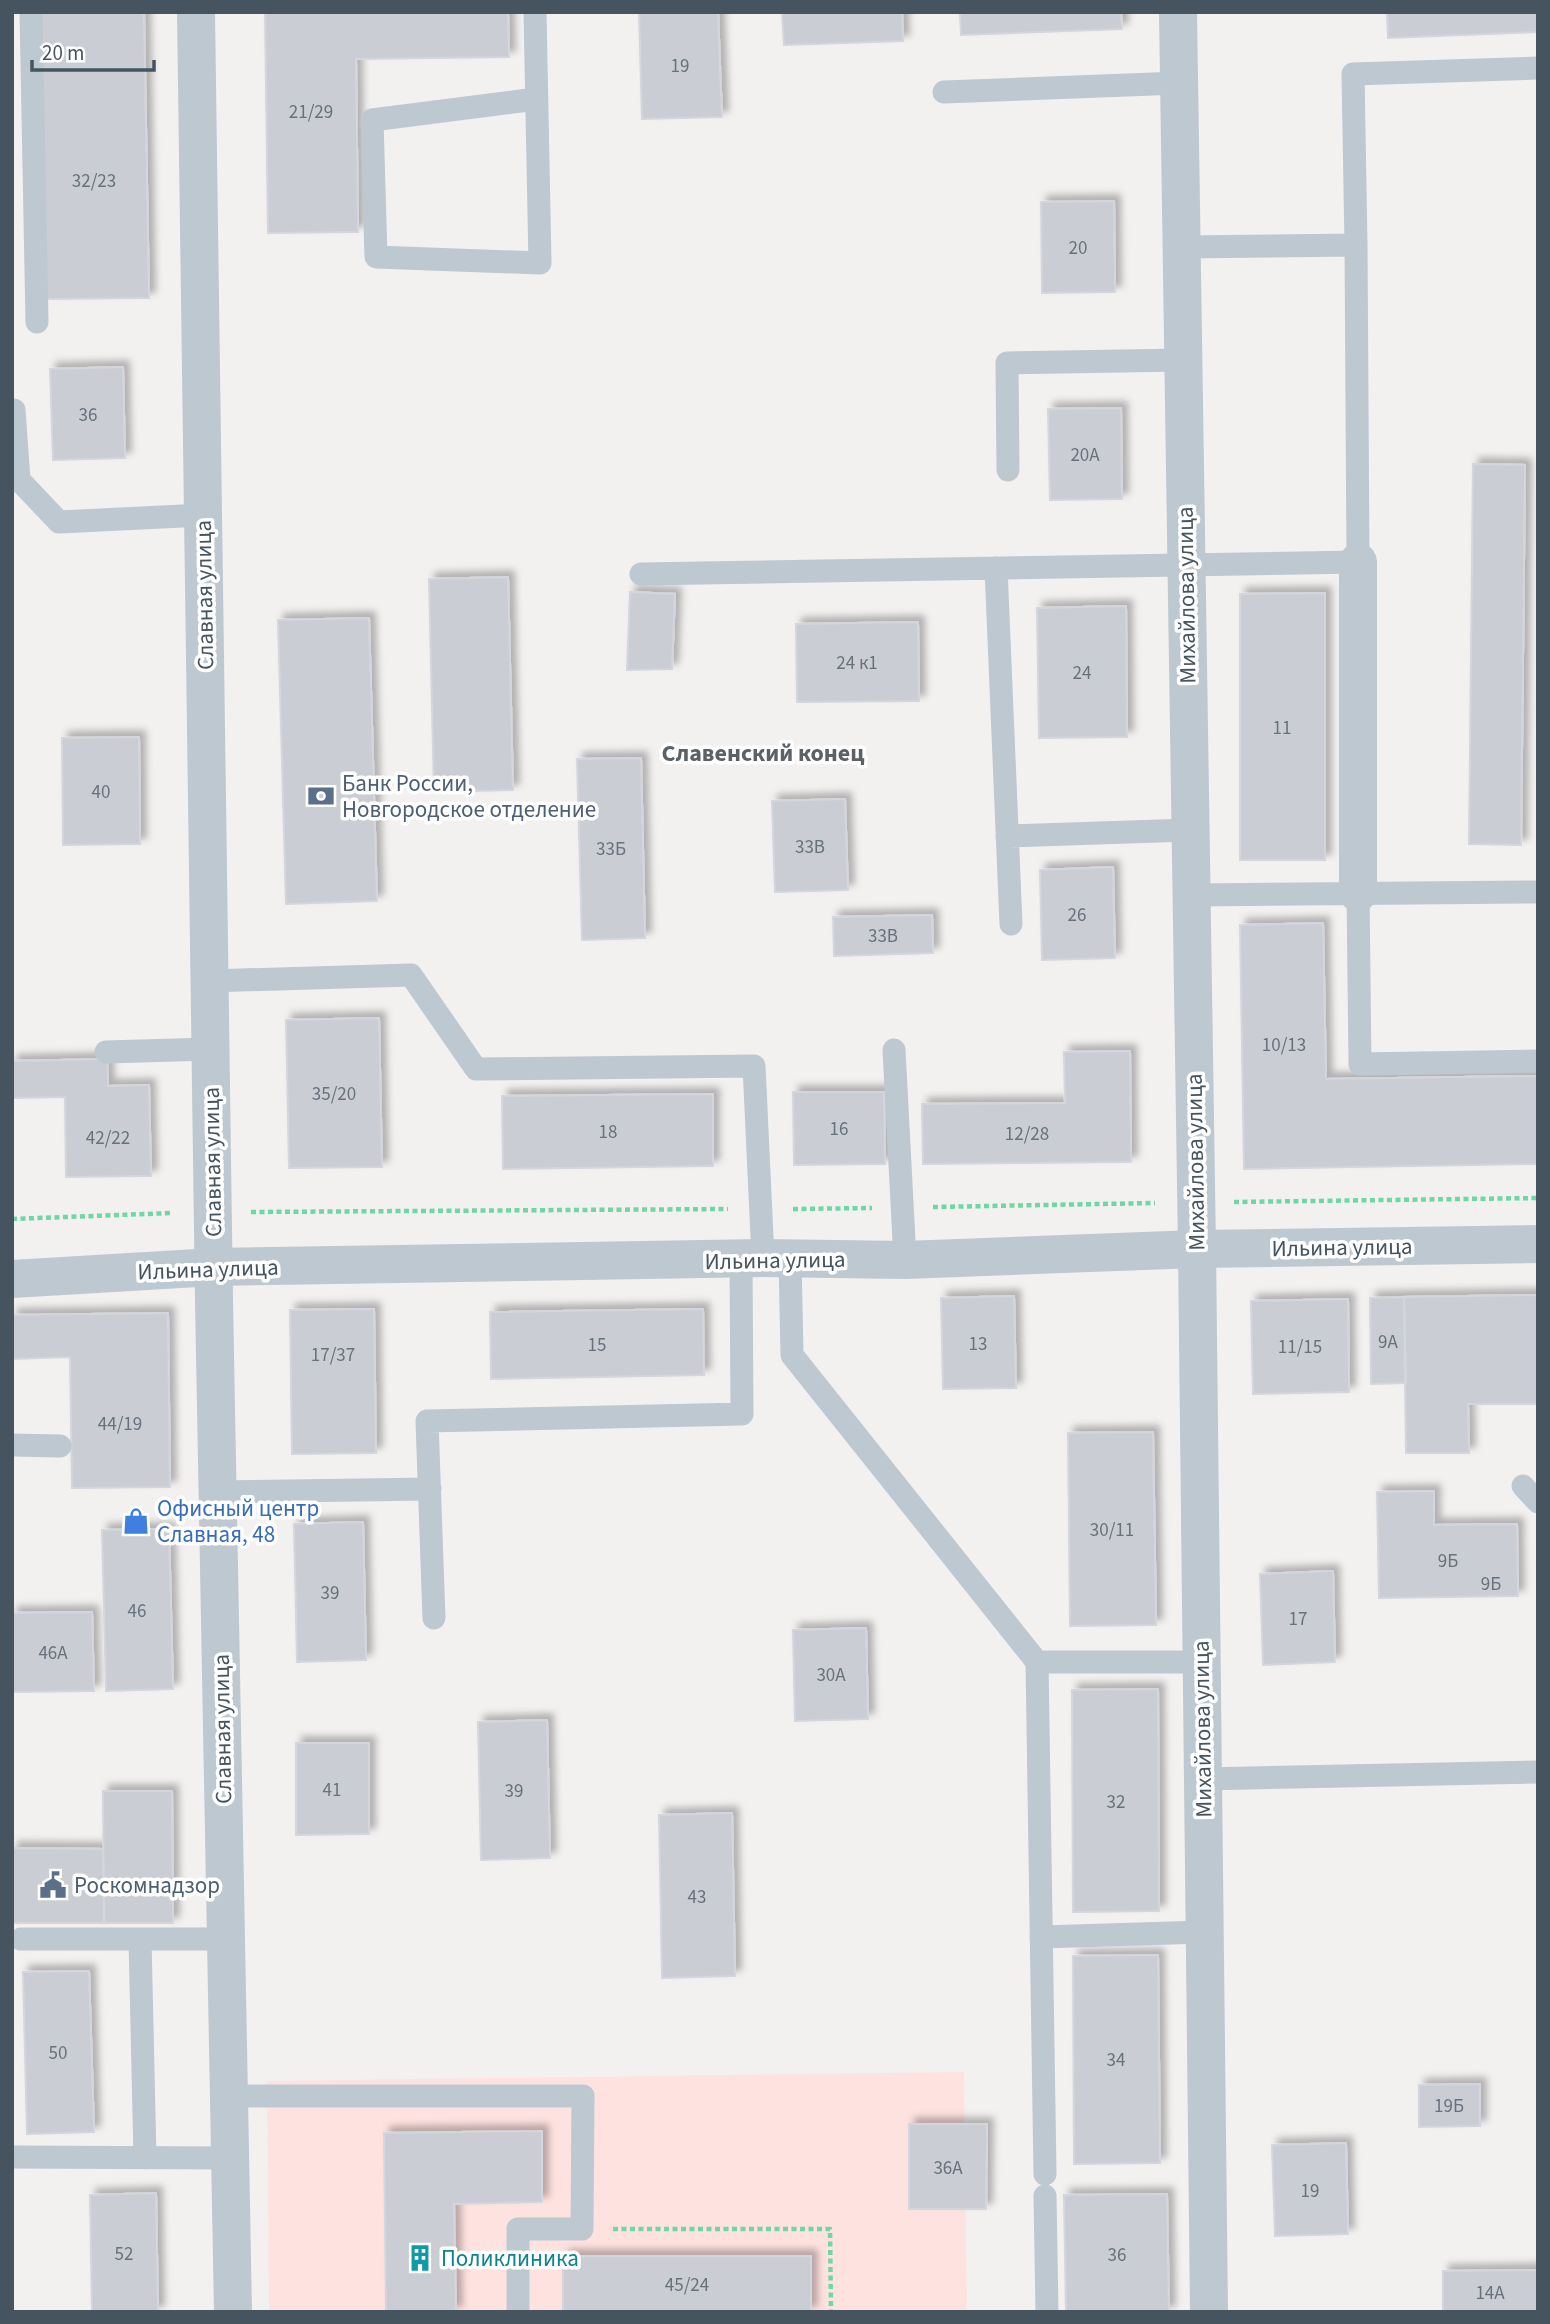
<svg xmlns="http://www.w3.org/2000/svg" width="1550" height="2324" viewBox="0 0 1550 2324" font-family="'Source Sans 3',sans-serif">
<defs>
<filter id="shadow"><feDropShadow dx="6" dy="-6" stdDeviation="3.5" flood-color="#0004"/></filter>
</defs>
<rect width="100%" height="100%" fill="#f3f0f0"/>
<!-- medical -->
<path fill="#fee2e0" d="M964 2072 967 2312H269L267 2081Z"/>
<!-- building -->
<path fill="#cacdd3" stroke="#d4d6dd" stroke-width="2" filter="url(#shadow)" d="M37 12H144L149 298 43 299Z
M265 12H508L509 57 356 59 358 232 268 233Z
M639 12H718L722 117 642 119Z
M782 12H902L903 41 784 45Z
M960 12H1121L1122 29 961 35Z
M1387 12H1538V32L1388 38Z
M1114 201 1115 292 1042 293 1041 202Z
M123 367 125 458 53 460 50 369Z
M1121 408 1122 499 1050 500 1048 409Z
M1473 464 1525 465 1521 845 1469 844Z
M508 577 513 790 434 792 429 579Z
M630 592 675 594 672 669 627 670Z
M1325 593V860H1240V594Z
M1126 606 1127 737 1039 738 1037 608Z
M369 618 377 901 286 904 278 620Z
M918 622 919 701 797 702 796 624Z
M139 737 140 844 63 845 62 738Z
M641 758 645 938 582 940 577 759Z
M845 799 848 890 775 892 772 801Z
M1113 867 1115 958 1042 960 1040 870Z
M932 915 933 953 834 956 833 917Z
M1323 923 1326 1079 1538 1076V1164L1244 1169 1240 925Z
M379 1018 382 1167 289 1168 286 1020Z
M1130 1051 1131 1162 923 1164 922 1104 1065 1103 1064 1052Z
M107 1059 108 1086 149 1085 151 1176 66 1177 65 1097 12 1098V1061Z
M793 1092H884L885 1164 794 1165Z
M713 1094V1166L503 1169 502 1096Z
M1538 1295V1404H1468L1469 1453H1406L1404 1297Z
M1014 1296 1016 1388 943 1389 941 1298Z
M1404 1297 1406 1383 1371 1384 1370 1298Z
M1348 1299 1349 1392 1253 1394 1251 1301Z
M374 1309 376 1453 292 1454 290 1310Z
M703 1309 704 1375 491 1379 490 1312Z
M168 1313 170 1487 72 1488 70 1357 12 1359V1315Z
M1153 1432 1156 1625 1070 1626 1068 1433Z
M1434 1491V1525L1517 1524 1518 1596 1379 1598 1377 1492Z
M363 1522 366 1660 297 1662 294 1524Z
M169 1529 173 1689 106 1691 102 1530Z
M1333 1571 1335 1662 1263 1665 1260 1574Z
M92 1612 94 1691 12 1692V1613Z
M866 1628 868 1719 795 1721 793 1630Z
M1158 1689 1159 1911 1073 1912 1072 1690Z
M547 1720 550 1858 481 1860 478 1722Z
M296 1743H369V1834L296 1835Z
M103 1791H172L173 1923H104Z
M732 1813 735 1976 662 1978 659 1815Z
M12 1848 103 1849 104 1923H12Z
M1158 1955 1160 2163 1074 2164 1073 1956Z
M89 1971 94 2132 27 2134 23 1972Z
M1480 2084V2126L1419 2127V2085Z
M909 2124H987L986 2209H909Z
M542 2131V2202L454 2204 456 2312H386L384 2133Z
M1346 2143 1348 2234 1275 2236 1272 2145Z
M156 2193 158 2312H92L90 2195Z
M1167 2194 1169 2312H1066L1064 2195Z
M563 2256H811V2312H563Z
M1538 2270V2312H1443V2271Z"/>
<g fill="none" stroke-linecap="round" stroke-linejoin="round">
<!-- path -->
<path stroke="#6fd7a4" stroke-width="4.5" stroke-dasharray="5 3.5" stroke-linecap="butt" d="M1234 1202 1538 1198
M933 1207 1155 1203
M793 1209 872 1208
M251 1212 728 1209
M12 1219 172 1213
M613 2229H830L831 2312"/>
<!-- service -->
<path stroke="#bdc8d1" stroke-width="23" d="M31 12 37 322
M535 12 540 263 376 257 372 120 536 99
M944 92 1179 83
M1356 245 1353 74 1538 68
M14 410 19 480 59 522 203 515
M1008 470 1007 363 1183 360
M996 568 1011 924
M641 574 1358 562 1356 245 1182 247
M1007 836 1189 830
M1358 893 1360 1064 1538 1061
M1190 895 1538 892
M209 981 411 975 476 1069 754 1066 763 1258
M894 1050 905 1260
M106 1052 210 1049
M790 1258 792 1355 1037 1662
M12 1445 60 1446
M1523 1486 1538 1502
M218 1492 430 1489
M434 1618 427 1421 742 1414 741 1260
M1202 1779 1538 1772
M1041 1937 1204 1932
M21 1939H226
M140 1939 145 2158
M229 2096H583L582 2229H518V2312
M12 2157 230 2158
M1045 2174 1037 1662H1201
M1045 2196 1047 2312"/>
<!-- minor -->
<path stroke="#bdc8d1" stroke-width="38" d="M1358 562V893
M12 1279 214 1267 763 1258 905 1260 1197 1249 1538 1244"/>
<!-- tertiary -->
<path stroke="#bdc8d1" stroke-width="38" d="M196 12 214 1301 233 2312
M1178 12 1197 1249 1209 2312"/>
</g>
<!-- icons -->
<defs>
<symbol id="bank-bare" viewBox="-9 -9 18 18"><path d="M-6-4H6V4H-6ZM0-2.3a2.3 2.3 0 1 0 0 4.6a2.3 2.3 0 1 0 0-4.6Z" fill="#5c6f8a" stroke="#fff" stroke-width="2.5" paint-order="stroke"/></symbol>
<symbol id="shop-bare" viewBox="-9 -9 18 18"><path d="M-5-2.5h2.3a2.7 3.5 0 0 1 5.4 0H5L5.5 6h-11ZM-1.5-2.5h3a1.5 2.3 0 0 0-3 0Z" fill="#3f7fe0" stroke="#fff" stroke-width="2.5" paint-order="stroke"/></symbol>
<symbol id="civic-bare" viewBox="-9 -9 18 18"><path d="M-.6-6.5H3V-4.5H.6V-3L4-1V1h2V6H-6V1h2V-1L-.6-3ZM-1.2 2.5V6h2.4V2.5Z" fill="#5c6f8a" stroke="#fff" stroke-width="2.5" paint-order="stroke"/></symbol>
<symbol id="building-bare" viewBox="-9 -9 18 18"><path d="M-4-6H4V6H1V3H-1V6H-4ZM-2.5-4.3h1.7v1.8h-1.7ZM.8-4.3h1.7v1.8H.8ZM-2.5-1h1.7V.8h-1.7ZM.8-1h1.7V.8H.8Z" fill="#0f9aa8" stroke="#fff" stroke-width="2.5" paint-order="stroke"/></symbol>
</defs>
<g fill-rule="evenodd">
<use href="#bank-bare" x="302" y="777" width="38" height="38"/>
<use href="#shop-bare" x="117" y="1502" width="38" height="38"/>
<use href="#civic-bare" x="34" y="1866" width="38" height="38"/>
<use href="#building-bare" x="401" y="2239" width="38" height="38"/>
</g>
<g text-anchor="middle" stroke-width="7" stroke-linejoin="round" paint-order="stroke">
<!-- number labels -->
<g font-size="19" fill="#67727d">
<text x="680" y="72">19</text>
<text x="311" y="118">21/29</text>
<text x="94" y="187">32/23</text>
<text x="1078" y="254">20</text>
<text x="88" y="421">36</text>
<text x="1085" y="461">20А</text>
<text x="857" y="669">24 к1</text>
<text x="1082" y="679">24</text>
<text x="1282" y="734">11</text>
<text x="101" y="798">40</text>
<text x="810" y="853">33В</text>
<text x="611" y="855">33Б</text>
<text x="1077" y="921">26</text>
<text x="883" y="942">33В</text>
<text x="1284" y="1051">10/13</text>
<text x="334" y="1100">35/20</text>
<text x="839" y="1135">16</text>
<text x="608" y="1138">18</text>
<text x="1027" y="1140">12/28</text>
<text x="108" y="1144">42/22</text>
<text x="1388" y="1348">9А</text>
<text x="978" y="1350">13</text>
<text x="597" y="1351">15</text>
<text x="1300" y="1353">11/15</text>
<text x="333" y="1361">17/37</text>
<text x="120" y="1430">44/19</text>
<text x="1112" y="1536">30/11</text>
<text x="1448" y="1567">9Б</text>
<text x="1491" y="1590">9Б</text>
<text x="330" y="1599">39</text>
<text x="137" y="1617">46</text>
<text x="1298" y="1625">17</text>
<text x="53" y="1659">46А</text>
<text x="831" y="1681">30А</text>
<text x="332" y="1796">41</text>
<text x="514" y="1797">39</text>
<text x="1116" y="1808">32</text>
<text x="697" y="1903">43</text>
<text x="58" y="2059">50</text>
<text x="1116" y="2066">34</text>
<text x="1449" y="2112">19Б</text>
<text x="948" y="2174">36А</text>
<text x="1310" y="2197">19</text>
<text x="124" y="2260">52</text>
<text x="1117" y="2261">36</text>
<text x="687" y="2291">45/24</text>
<text x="1490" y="2299">14А</text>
</g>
<!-- street labels -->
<g font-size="23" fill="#465460" stroke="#fff">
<text transform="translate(204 595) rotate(-91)" y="8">Славная улица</text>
<text transform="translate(1186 595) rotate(-91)" y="8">Михайлова улица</text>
<text transform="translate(212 1162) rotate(-91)" y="8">Славная улица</text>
<text transform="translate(1195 1162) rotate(-91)" y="8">Михайлова улица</text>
<text transform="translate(1342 1247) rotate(-1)" y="8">Ильина улица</text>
<text transform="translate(775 1260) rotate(-1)" y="8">Ильина улица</text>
<text transform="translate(208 1269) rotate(-2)" y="8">Ильина улица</text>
<text transform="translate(222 1729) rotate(-91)" y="8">Славная улица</text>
<text transform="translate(1202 1729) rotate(-91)" y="8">Михайлова улица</text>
</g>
<!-- service labels -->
<g font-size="23" fill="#4e5e75" stroke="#fff" text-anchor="start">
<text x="342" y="791">Банк России,<tspan x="342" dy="26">Новгородское отделение</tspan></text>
<text x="74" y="1893">Роскомнадзор</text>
</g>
<!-- shop labels -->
<g font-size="23" fill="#366cbe" stroke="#fff" text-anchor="start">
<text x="157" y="1516">Офисный центр<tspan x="157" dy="26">Славная, 48</tspan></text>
</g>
<!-- culture labels -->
<g font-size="23" fill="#0d838f" stroke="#fff" text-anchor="start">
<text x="441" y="2266">Поликлиника</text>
</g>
<!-- neighbourhood labels -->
<g font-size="24" font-weight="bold" fill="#5c6166" stroke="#fff">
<text x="763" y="761">Славенский конец</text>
</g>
</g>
<!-- border -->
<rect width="1550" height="2324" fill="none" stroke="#465460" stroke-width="28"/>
<!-- scale -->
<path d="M32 60v10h122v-10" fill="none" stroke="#465460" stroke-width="3.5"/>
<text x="42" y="60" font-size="21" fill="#465460" stroke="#ffffff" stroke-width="5" paint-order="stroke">20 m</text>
</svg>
